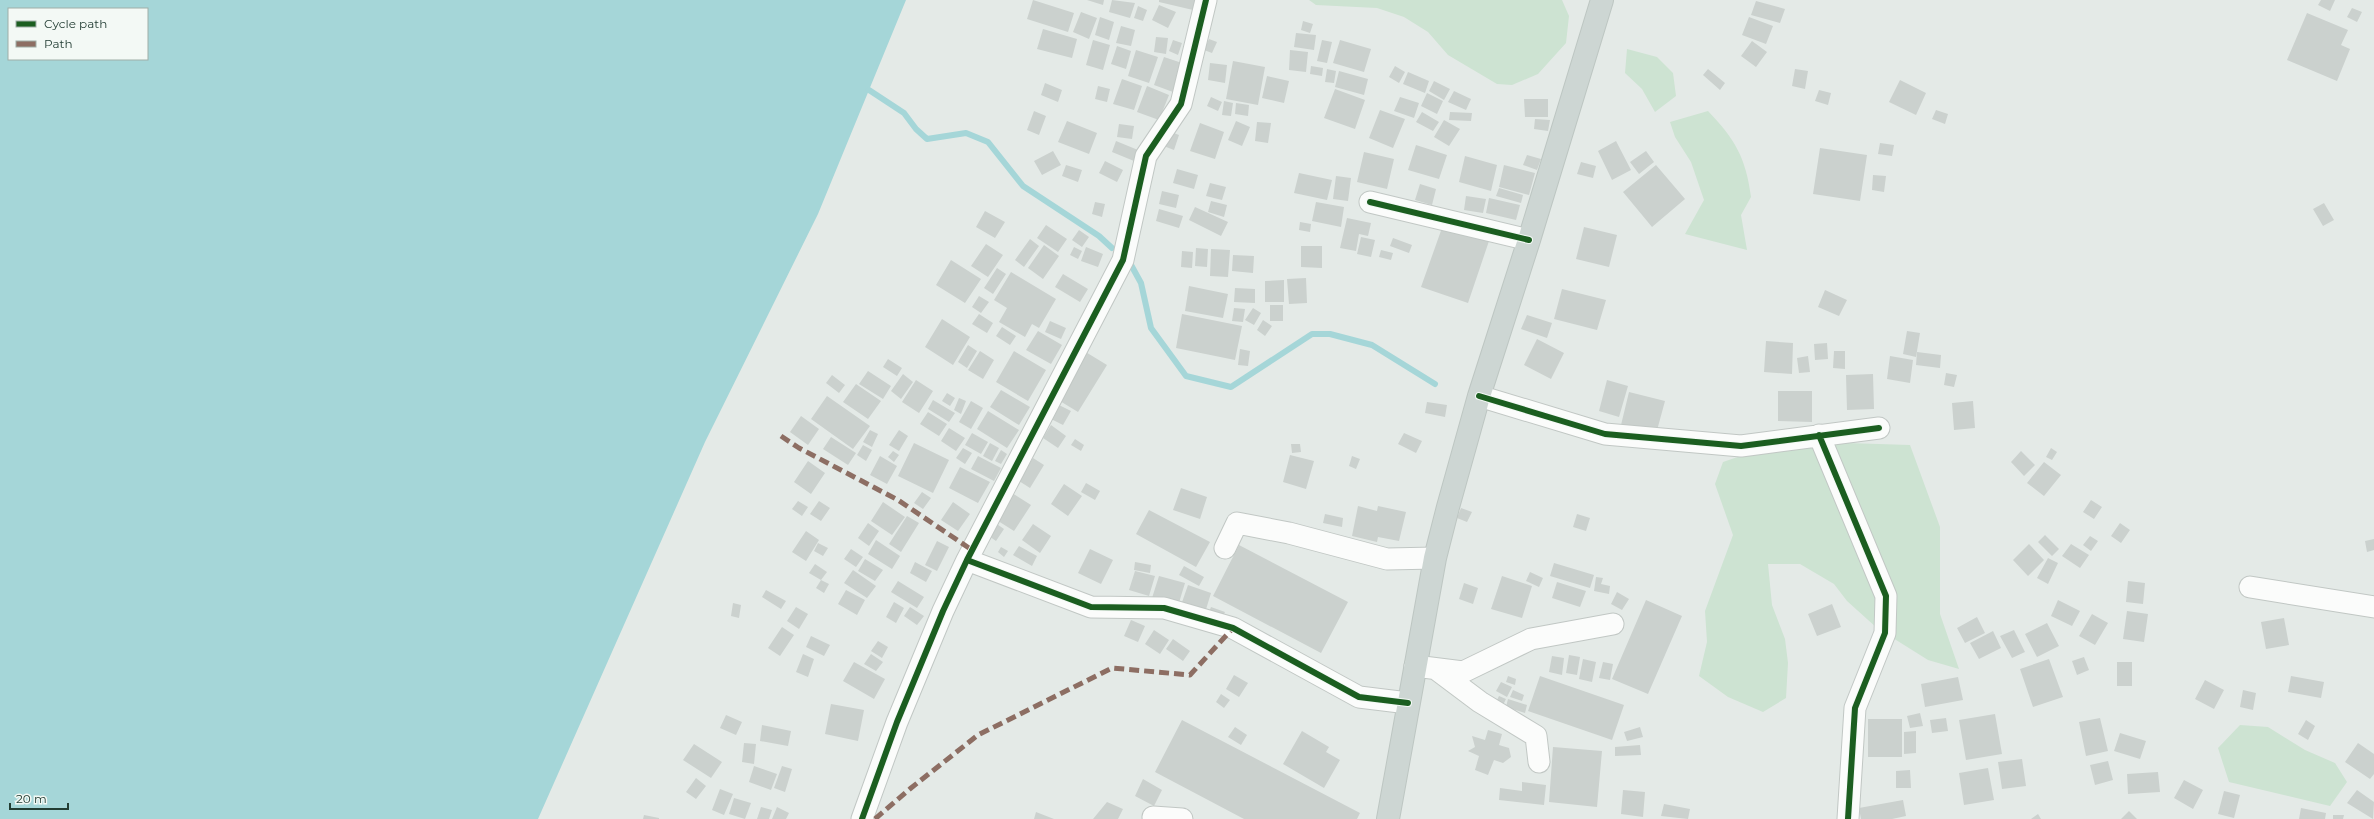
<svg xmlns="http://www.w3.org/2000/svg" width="2374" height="819" viewBox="0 0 2374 819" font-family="Montserrat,sans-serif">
<rect width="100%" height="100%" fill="#e4eae7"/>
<!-- green -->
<path fill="#cde3d2" d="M1309 0H1562L1569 16 1566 43 1538 74 1512 85 1497 84 1448 55 1428 32 1404 17 1377 8 1316 5Z
M1627 49 1657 57 1673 73 1676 96 1655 112 1642 89 1625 73Z
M1708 111C1735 139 1746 158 1751 197L1741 215 1747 250 1685 234 1704 200 1691 162 1675 137 1670 122Z
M1784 441 1910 445 1940 527V614L1959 669 1928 660 1877 628 1847 601 1834 584 1800 564H1768L1772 605 1785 639 1788 663 1786 698 1763 712 1728 697 1699 676 1707 642 1705 611 1733 535 1715 484 1723 462Z
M2240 725 2268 727 2305 750 2335 763 2347 782 2330 806 2229 782 2218 748Z"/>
<!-- water -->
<path fill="#a5d6d8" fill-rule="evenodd" d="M0 0H906L818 214 705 442 538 819H0ZM9 9H147V59H9Z"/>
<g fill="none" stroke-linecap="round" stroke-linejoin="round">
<!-- stream -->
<path stroke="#a5d6d8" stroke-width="6" d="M869 90 904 113 916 129 927 139 966 133 988 142 1023 186 1099 236 1112 248
M1130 263 1141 283 1151 328 1186 376 1231 387 1312 334H1330L1372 345 1435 384"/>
</g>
<!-- building -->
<path fill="#cbd1ce" d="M1033 0 1074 13 1068 32 1027 19Z
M1087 0H1104L1103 5Z
M1112 0 1135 3 1130 18 1109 12Z
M1159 0H1195L1193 10 1159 2Z
M2321 0H2335L2330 11 2318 5Z
M1756 1 1785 9 1780 23 1751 15Z
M1159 5 1176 12 1168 28 1152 20Z
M1138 6 1147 10 1143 21 1134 18Z
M2352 8 2362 12 2357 22 2347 17Z
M1081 12 1097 18 1089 39 1073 32Z
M2307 13 2348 30 2341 45 2350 49 2337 81 2287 60Z
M1100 17 1114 22 1109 40 1095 35Z
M1749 17 1773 26 1766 44 1742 35Z
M1303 21 1313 24 1310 33 1301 30Z
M1121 26 1135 30 1131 46 1116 43Z
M1043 29 1077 39 1072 58 1037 49Z
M1296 33 1316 35 1314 50 1294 47Z
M1156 37 1168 38 1166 54 1154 52Z
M1209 39 1217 42 1212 53 1204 50Z
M1093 40 1110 45 1103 70 1086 65Z
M1173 40 1182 43 1178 55 1169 51Z
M1322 40 1332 42 1327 63 1317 61Z
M1340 40 1371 49 1364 72 1333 63Z
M1752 41 1767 52 1756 67 1741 56Z
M1117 46 1131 51 1126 69 1111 64Z
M1136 50 1158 57 1149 83 1128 76Z
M1290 50 1308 52 1306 72 1289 70Z
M1164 57 1182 63 1173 92 1154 85Z
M1233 61 1265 67 1258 105 1226 99Z
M1210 63 1227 65 1225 83 1208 80Z
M1311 66 1323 68 1322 76 1310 74Z
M1395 66 1405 72 1399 83 1389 77Z
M1327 69 1336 71 1334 83 1325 82Z
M1708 69 1725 83 1720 90 1703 75Z
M1795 69 1808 71 1805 89 1792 86Z
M1339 71 1368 79 1364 95 1335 87Z
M1408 72 1429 81 1425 93 1403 84Z
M1267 76 1289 81 1284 103 1262 98Z
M1122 79 1142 86 1134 110 1113 104Z
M1900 80 1926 93 1916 115 1889 102Z
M1434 81 1450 89 1444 100 1429 91Z
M1045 83 1062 90 1058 102 1041 95Z
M1098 86 1110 89 1107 102 1095 99Z
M1147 86 1169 95 1159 120 1137 112Z
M1335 89 1365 100 1355 129 1324 118Z
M1819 90 1831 93 1828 105 1815 101Z
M1454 91 1471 99 1466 110 1448 102Z
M1427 93 1443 101 1437 114 1421 106Z
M1211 97 1222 102 1218 111 1207 106Z
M1400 97 1419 103 1414 118 1394 111Z
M1524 99H1548V117H1525Z
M1224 101 1233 103 1231 116 1222 115Z
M1236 103 1249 105 1248 116 1235 114Z
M1380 110 1405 119 1393 148 1369 138Z
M1936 110 1948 114 1945 124 1932 119Z
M1034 111 1046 116 1039 135 1027 130Z
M1422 112 1439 122 1433 131 1416 122Z
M1450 112 1472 113 1471 121 1449 120Z
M1535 119 1550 120 1548 131 1534 129Z
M1444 120 1460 129 1449 146 1434 137Z
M1067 121 1097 133 1089 154 1058 142Z
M1236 121 1250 127 1242 146 1228 140Z
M1257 122 1271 123 1268 143 1255 141Z
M1200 123 1224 132 1215 159 1190 151Z
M1119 124 1134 126 1132 139 1117 137Z
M1166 130 1179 135 1174 150 1161 145Z
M1116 141 1138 150 1134 161 1112 152Z
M1616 141 1631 170 1612 180 1598 151Z
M1880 143 1894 145 1892 156 1878 154Z
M1416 145 1447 155 1439 179 1408 170Z
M1820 148 1867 155 1860 201 1813 194Z
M1053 151 1061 165 1042 175 1034 161Z
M1646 151 1654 162 1639 174 1630 162Z
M1364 152 1394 159 1387 189 1357 182Z
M1527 155 1541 159 1537 170 1523 165Z
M1465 156 1497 165 1491 191 1459 182Z
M1105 161 1123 170 1117 182 1099 173Z
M1581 162 1596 166 1593 178 1577 174Z
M1066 165 1082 170 1078 182 1062 176Z
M1504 165 1535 173 1529 195 1499 187Z
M1656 165 1685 199 1652 227 1623 192Z
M1177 169 1198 175 1194 189 1173 183Z
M1299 173 1332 180 1327 200 1294 193Z
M1873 175 1886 176 1884 192 1872 190Z
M1336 176 1351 178 1348 201 1333 199Z
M1210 183 1226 187 1222 200 1206 196Z
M1420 184 1436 189 1432 205 1415 200Z
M1499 188 1523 195 1521 203 1496 196Z
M1162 191 1179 195 1176 208 1159 204Z
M1466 196 1486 199 1483 213 1464 210Z
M1489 198 1520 205 1516 220 1486 213Z
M1211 201 1227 205 1224 217 1208 212Z
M1095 202 1105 204 1102 217 1092 214Z
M1316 202 1344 207 1341 227 1312 221Z
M2324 203 2334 220 2323 226 2313 209Z
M1195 207 1228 222 1221 236 1189 220Z
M1159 209 1183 216 1179 228 1156 221Z
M985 211 1005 222 995 238 976 227Z
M1347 218 1371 223 1368 236 1359 234 1356 251 1340 248Z
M1300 222 1311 224 1310 232 1299 230Z
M1046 225 1067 239 1058 252 1037 238Z
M1443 225 1489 241 1468 303 1421 287Z
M1584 227 1617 235 1609 267 1576 259Z
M1079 230 1089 237 1082 247 1072 240Z
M1361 237 1375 240 1371 257 1357 254Z
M1393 238 1412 245 1409 253 1390 246Z
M1030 239 1039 246 1024 267 1015 260Z
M986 244 1003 255 988 277 971 266Z
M1044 245 1059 256 1043 279 1028 268Z
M1301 246H1322V268L1301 267Z
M1074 247 1082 251 1078 259 1070 255Z
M1086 247 1103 254 1098 267 1081 261Z
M1196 248 1208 249 1207 267 1195 266Z
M1211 249 1230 250 1228 277 1210 276Z
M1381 250 1393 253 1391 260 1379 257Z
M1182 251 1193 252 1192 268 1181 267Z
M1233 255 1254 256 1253 273 1232 271Z
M951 260 981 279 965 303 936 285Z
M997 268 1006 274 993 294 984 288Z
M1011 272 1056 299 1039 328 1032 324 1025 337 999 322 1007 308 994 300Z
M1063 274 1088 289 1080 302 1055 287Z
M1306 278 1307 303 1289 304 1287 279Z
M1284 280V302H1265V281Z
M1189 286 1228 294 1223 318 1185 311Z
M1235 288 1255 289V303L1234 302Z
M1562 289 1606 300 1597 330 1554 319Z
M1825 290 1847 300 1839 316 1818 307Z
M979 296 989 302 981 313 972 307Z
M1270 305H1283V321H1270Z
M1234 308 1245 309 1243 322 1232 321Z
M1253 308 1261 313 1254 325 1245 320Z
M979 314 993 323 987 333 972 324Z
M1182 314 1242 326 1235 360 1176 348Z
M1527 315 1552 323 1547 338 1521 329Z
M942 319 970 337 953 365 925 347Z
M1263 320 1272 326 1265 336 1257 330Z
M1050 321 1066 328 1061 339 1045 332Z
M1002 327 1016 336 1010 345 996 336Z
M1038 331 1062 345 1051 364 1026 350Z
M1907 331 1920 333 1916 357 1903 354Z
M1537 339 1564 353 1551 379 1524 365Z
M1766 341 1793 343 1792 374 1764 372Z
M1827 343 1828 359 1815 360 1814 344Z
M968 345 977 351 967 368 958 362Z
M1240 349 1250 351 1248 366 1238 365Z
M980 351 994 360 983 379 968 370Z
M1014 351 1046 370 1028 401 996 382Z
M1084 351 1107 365 1078 412 1055 398Z
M1834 351H1845V369L1833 368Z
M1917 352 1941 355 1940 368 1916 365Z
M1808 356 1810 372 1799 373 1797 358Z
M1890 356 1913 360 1910 383 1887 379Z
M888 359 902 368 897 376 883 367Z
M868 371 891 386 883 399 859 384Z
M1946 373 1957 375 1954 387 1944 385Z
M903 374 913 382 901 399 891 391Z
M1873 374 1874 409 1847 410 1846 375Z
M832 375 845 385 839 393 826 383Z
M916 380 933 391 919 413 902 402Z
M1607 380 1628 386 1619 417 1599 411Z
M856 384 881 401 868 419 843 402Z
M1001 390 1030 407 1019 425 990 407Z
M1778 391H1812V422L1778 421Z
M1629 392 1665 401 1656 434 1621 425Z
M947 393 955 398 950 406 942 401Z
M827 396 870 426 853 449 811 419Z
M959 398 966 401 961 414 954 410Z
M933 400 955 413 949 422 928 409Z
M971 401 983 408 971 429 959 422Z
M1973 401 1975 428 1954 430 1952 403Z
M1427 402 1447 405 1445 417 1425 413Z
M1059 405 1071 411 1063 425 1051 419Z
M988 411 1019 430 1007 448 977 429Z
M928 412 947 424 939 436 920 424Z
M801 416 819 429 808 445 790 432Z
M1051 425 1066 436 1058 448 1043 438Z
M949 428 965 438 956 451 941 441Z
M870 430 878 434 872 447 863 442Z
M899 430 908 436 899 451 889 445Z
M972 433 988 442 981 454 965 445Z
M1404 433 1422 441 1416 453 1398 444Z
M831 437 856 453 848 465 823 449Z
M1075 439 1084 445 1081 451 1071 445Z
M914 443 949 460 933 493 898 476Z
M990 443 999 448 992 461 983 456Z
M1291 444H1300L1301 452 1292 453Z
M863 445 872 450 866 461 857 455Z
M963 448 972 453 965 464 956 458Z
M2051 448 2057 452 2052 460 2046 457Z
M1001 450 1007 454 1001 464 995 461Z
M893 451 899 455 894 462 888 457Z
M2021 451 2035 465 2024 476 2011 462Z
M1290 455 1314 461 1306 489 1283 482Z
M880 456 897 466 887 484 870 475Z
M978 456 1001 468 994 481 971 469Z
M1352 456 1360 459 1356 469 1349 466Z
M1033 458 1044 465 1030 488 1019 481Z
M808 461 825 473 811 494 794 482Z
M2044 462 2061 475 2044 496 2027 483Z
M960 467 990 482 978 503 949 488Z
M1086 483 1100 491 1095 500 1081 492Z
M1064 484 1082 496 1068 516 1051 504Z
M1181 488 1207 497 1200 519 1173 510Z
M922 492 931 498 923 509 914 503Z
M1012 493 1031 505 1014 531 995 519Z
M2091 500 2102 507 2094 519 2083 512Z
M798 501 808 507 802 516 792 509Z
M819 501 830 508 821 521 810 514Z
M883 502 905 517 892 535 871 521Z
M953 502 970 514 958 531 941 520Z
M1358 506 1377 511 1378 506 1406 512 1399 541 1378 537 1377 542 1352 536Z
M1461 508 1472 512 1467 522 1457 518Z
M1149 510 1210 542 1196 567 1136 534Z
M1325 514 1343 518 1342 527 1323 523Z
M1577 514 1590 518 1586 531 1573 527Z
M907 516 919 523 901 552 889 544Z
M994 522 1004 529 996 541 986 534Z
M868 523 879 531 869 546 858 538Z
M2120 523 2130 530 2121 543 2111 536Z
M1033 524 1051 536 1040 553 1022 540Z
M806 531 819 540 806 561 792 552Z
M2045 535 2059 549 2052 556 2038 542Z
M2090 536 2098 541 2091 551 2083 545Z
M2374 539V550L2367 552 2365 541Z
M876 540 900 556 892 569 868 554Z
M937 541 949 547 937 571 925 565Z
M818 543 828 548 823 556 814 551Z
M2029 544 2044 560 2028 576 2013 560Z
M2071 544 2089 555 2080 568 2062 556Z
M1239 545 1348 602 1321 653 1213 596Z
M1019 546 1037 556 1032 566 1013 555Z
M1001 547 1008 551 1004 557 998 552Z
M851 549 863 557 856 567 844 559Z
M1090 549 1113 560 1101 584 1078 573Z
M2048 558 2058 563 2048 584 2037 578Z
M865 559 883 570 875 581 858 571Z
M915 562 932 571 926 582 910 573Z
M1135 562 1151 565 1150 573 1134 570Z
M1554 563 1594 575 1590 588 1550 576Z
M815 564 827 572 821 580 829 584 824 593 816 588 821 580 809 573Z
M1184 566 1204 577 1199 586 1179 575Z
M853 570 876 586 867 598 844 583Z
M1135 571 1155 576 1149 596 1129 590Z
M1530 572 1543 578 1539 587 1526 581Z
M1159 576 1185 583 1178 606 1152 598Z
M1502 576 1532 586 1522 618 1491 609Z
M1596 577 1603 578 1601 584 1610 586 1609 594 1594 591Z
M898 581 924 597 917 608 891 592Z
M2128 581 2145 583 2143 604 2126 602Z
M1557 582 1586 591 1580 607 1552 598Z
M1464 583 1478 588 1473 604 1459 599Z
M1188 585 1211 593 1204 616 1180 608Z
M766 590 786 601 781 609 762 597Z
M846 590 865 600 857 615 838 604Z
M1617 592 1629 599 1622 610 1611 604Z
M1646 600 1682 616 1648 694 1612 679Z
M2058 600 2080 611 2072 626 2051 616Z
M894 602 904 608 896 623 886 617Z
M733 603 741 605 739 618 731 616Z
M1832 604 1841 627 1817 636 1808 614Z
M796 607 808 614 799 629 787 621Z
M910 607 924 616 917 625 904 616Z
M1211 607 1225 612 1220 622 1207 617Z
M2127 611 2148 614 2144 642 2123 639Z
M2092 614 2108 623 2095 645 2079 636Z
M1977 617 1985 633 1965 643 1957 628Z
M2284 618 2289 645 2266 649 2261 622Z
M1131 620 1145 626 1138 642 1124 636Z
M2047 623 2059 646 2037 657 2025 634Z
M782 627 794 635 780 656 768 648Z
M1154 630 1169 640 1160 654 1145 644Z
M2014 630 2025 652 2012 658 2000 636Z
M1993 631 2001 648 1979 659 1970 643Z
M811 636 830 645 824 656 806 647Z
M1173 639 1190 651 1183 661 1166 649Z
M878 641 888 647 882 658 871 651Z
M803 654 814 659 808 677 796 672Z
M871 654 883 662 876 671 864 664Z
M1569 655 1580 657 1577 675 1566 673Z
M1552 656 1564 658 1562 675 1549 672Z
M2084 657 2089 670 2077 675 2072 661Z
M1583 659 1596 662 1592 682 1579 679Z
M2049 659 2063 697 2033 707 2020 669Z
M854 662 885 679 874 699 843 681Z
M1603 662 1613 664 1610 680 1599 678Z
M2117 662H2132V686H2117Z
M1234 675 1248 683 1239 697 1226 689Z
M1508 676 1516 679 1515 685 1506 682Z
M1540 676 1624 705 1612 740 1528 711Z
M2291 676 2324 682 2321 698 2288 692Z
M1958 677 1963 700 1925 707 1921 684Z
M2205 680 2224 690 2214 709 2195 699Z
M1501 682 1512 687 1507 697 1496 691Z
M1513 690 1524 695 1522 701 1510 697Z
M2243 690 2256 693 2253 710 2240 707Z
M1221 694 1230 700 1224 708 1216 702Z
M1499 696 1506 699 1503 705 1496 702Z
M1508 699 1527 705 1525 713 1506 707Z
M831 704 864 710 858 741 825 734Z
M1920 713 1923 726 1910 728 1907 716Z
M1995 714 2002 754 1966 760 1959 720Z
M726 715 742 722 736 735 720 728Z
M1946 718 1948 731 1932 733 1930 720Z
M2100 718 2108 751 2086 756 2079 722Z
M1868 719H1902V757H1868Z
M1182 720 1360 813 1357 819H1244L1155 772Z
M2306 720 2315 726 2308 740 2298 734Z
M762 725 791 731 788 746 760 741Z
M1235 727 1247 735 1241 745 1228 737Z
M1640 727 1643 737 1627 741 1624 732Z
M1488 730 1502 734 1499 745 1509 748 1511 757 1503 763 1494 760 1488 775 1475 770 1479 756 1468 751 1475 747 1472 736 1485 740Z
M1302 731 1329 747 1326 752 1340 760 1324 788 1283 764Z
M1916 731V753L1904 754V732Z
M2120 733 2146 741 2140 759 2114 751Z
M744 743 756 744 754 764 742 762Z
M2358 743 2374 754V774L2370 779 2345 762Z
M694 744 722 762 711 778 683 760Z
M1640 745 1641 755 1615 756V747Z
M1553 747 1602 751 1597 807 1549 802Z
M2022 759 2026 786 2002 789 1998 762Z
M2108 761 2113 780 2095 785 2090 765Z
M754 766 777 774 771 790 749 782Z
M782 766 792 769 785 792 774 788Z
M1988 768 1994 800 1964 805 1959 773Z
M1910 770 1911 788H1896V771Z
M2158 772 2160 792 2128 794 2127 774Z
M696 778 706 786 696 799 686 792Z
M1143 779 1162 790 1154 806 1135 796Z
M2184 780 2203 790 2193 809 2174 798Z
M1522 782 1546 785 1544 805 1499 800 1500 788 1522 791Z
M720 789 733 794 724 815 712 810Z
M1623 790 1645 792 1643 817 1621 814Z
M2357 790 2374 802 2373 819 2347 803Z
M2224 791 2240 795 2234 818 2218 814Z
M734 798 751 803 745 819 729 814Z
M1903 800 1906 816 1892 819H1861L1859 808Z
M1107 802 1123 809 1118 819H1093Z
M1664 804 1690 809 1688 819 1661 816Z
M761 807 772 810 769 819H757Z
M777 807 789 813 786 819H772Z
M2301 808 2326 813 2325 819H2299Z
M2129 811 2137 819H2121Z
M1036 812 1054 819H1034Z
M2038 814 2041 819H2031Z
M644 815 659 818V819H643Z
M2333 815H2344L2343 819H2333Z"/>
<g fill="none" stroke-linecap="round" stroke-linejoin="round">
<defs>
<path id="minor" d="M1370 202 1529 240
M1479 396 1605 434 1741 446 1879 428
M1819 435 1886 596 1885 633 1855 708 1848 819
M1225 548 1237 523 1289 533 1387 559 1435 558
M967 560 1091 607 1164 608 1233 628 1359 697 1408 703
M2250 587 2374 607
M1415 666 1463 672 1531 639 1613 624
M1436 669 1480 702 1536 736 1539 762
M1153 817 1182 819
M862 819 897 722 943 611 967 560 1123 260 1146 156 1181 104 1206 0"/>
<path id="major" d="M1388 819 1435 558 1448 507 1479 396 1529 240 1602 0"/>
</defs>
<!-- minor casing -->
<use href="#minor" stroke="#c1c7c4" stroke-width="23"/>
<!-- major casing -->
<use href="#major" stroke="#bdc6c2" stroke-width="24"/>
<!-- minor -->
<use href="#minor" stroke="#fbfcfb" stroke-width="21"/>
<!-- major -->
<use href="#major" stroke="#cdd6d3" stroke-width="22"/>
<!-- quiet -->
<path stroke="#8d6e63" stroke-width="5" stroke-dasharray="10 5" stroke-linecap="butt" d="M781 436 799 448 898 500 972 550
M875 819 911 788 978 735 1112 668 1190 675 1233 628"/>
<defs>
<path id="cycleway" d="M1370 202 1529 240
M1479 396 1605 434 1741 446 1879 428
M1819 435 1886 596 1885 633 1855 708 1848 819
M967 560 1091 607 1164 608 1233 628 1359 697 1408 703
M862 819 897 722 943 611 967 560 1123 260 1146 156 1181 104 1206 0"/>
</defs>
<!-- cycleway casing -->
<use href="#cycleway" stroke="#f3f9f5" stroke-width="8"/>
<!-- cycleway -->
<use href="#cycleway" stroke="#1b5e20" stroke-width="6"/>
</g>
<!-- legend -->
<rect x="8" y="8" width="140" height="52" fill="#f3f9f5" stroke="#9faea7"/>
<rect x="16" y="21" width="20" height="6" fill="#1b5e20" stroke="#9faea7"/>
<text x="44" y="28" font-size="12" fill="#223d33">Cycle path</text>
<rect x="16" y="41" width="20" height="6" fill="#8d6e63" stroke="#9faea7"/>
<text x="44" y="48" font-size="12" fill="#223d33">Path</text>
<!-- scale -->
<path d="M10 803v6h58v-6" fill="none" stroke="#223d33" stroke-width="2"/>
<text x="16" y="803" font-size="12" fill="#223d33" stroke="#f3f9f5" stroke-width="3" paint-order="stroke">20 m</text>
</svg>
